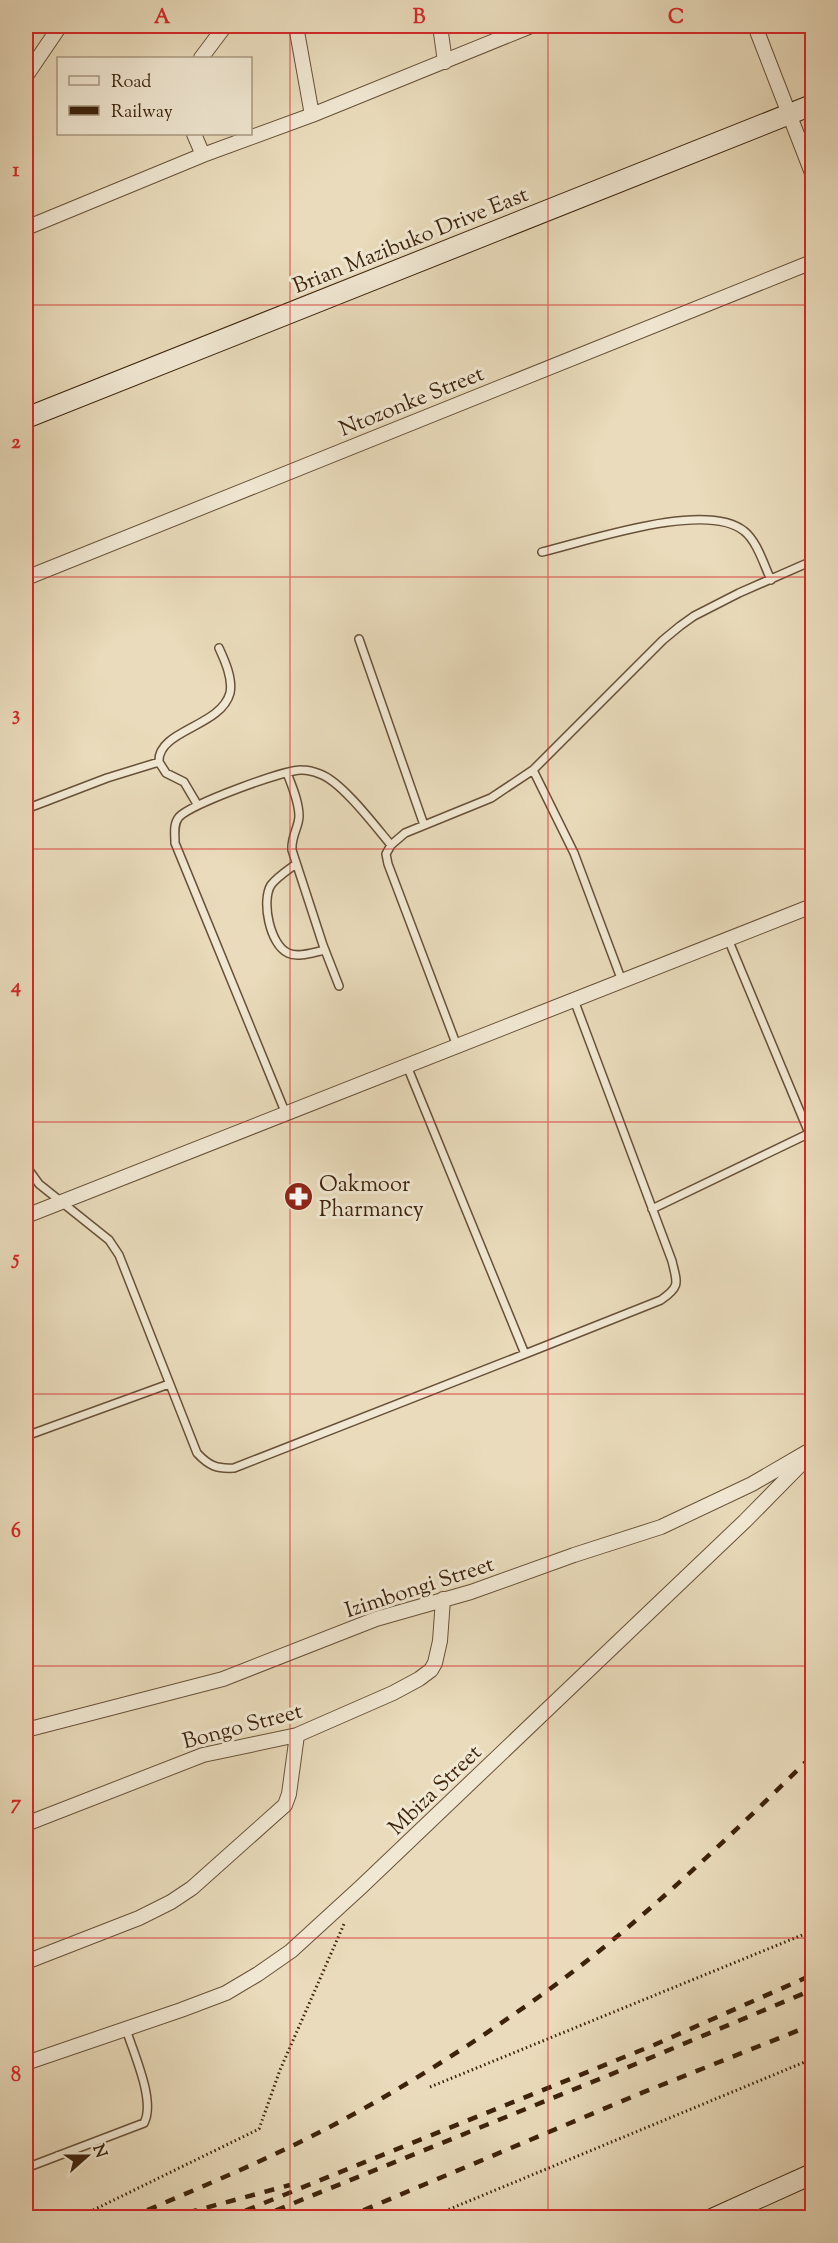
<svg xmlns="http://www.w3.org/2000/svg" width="838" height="2243" viewBox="0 0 838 2243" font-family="'Sorts Mill Goudy',serif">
<rect width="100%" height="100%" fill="#e9dbbb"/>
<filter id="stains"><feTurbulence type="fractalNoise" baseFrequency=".00333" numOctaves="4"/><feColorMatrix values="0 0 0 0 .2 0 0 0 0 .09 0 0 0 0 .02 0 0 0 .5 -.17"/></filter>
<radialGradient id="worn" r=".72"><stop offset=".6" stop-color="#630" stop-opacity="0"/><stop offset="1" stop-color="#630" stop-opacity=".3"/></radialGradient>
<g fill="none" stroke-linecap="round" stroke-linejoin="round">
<defs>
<path id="lane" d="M542 552C588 541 706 500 744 531 757 541 764 565 771 580
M359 639 424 825
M159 762C157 730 221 727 230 693 233 679 225 661 219 648
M533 770 574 853 622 981
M287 773C292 786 299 802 299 816 299 827 291 836 292 850L323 945 339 986
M26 809 107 778 159 762 166 773 184 782 197 804
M296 864C288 870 277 877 271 885 261 901 270 945 288 953 298 958 314 952 325 950
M728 939 809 1133
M457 1046 388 864 386 854 391 845 405 833 491 798 533 770 663 640 680 626 694 616 739 593 812 561
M286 1114 175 843C175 834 173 824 179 817 191 804 286 769 302 770 308 770 315 772 320 774 342 782 375 826 391 845
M26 1166 39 1184 109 1240 119 1255 197 1453C209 1466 217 1469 234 1468L525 1354 407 1066
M652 1209 812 1132
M525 1354 661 1300C681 1286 677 1283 672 1261L574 1000
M26 1436 169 1384
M26 2168 144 2123C156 2101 133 2052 126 2029"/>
<path id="street" d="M296 26 312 115
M440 26 445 62
M755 26 812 173
M201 58 225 26
M26 76 60 26
M194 134 203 155
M26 228 203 155 312 115 531 26
M26 578 812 262
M26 1216 812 906
M26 1730 223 1679 376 1619 471 1592 574 1555 661 1527 752 1484 807 1452
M26 1824 203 1755 297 1735 393 1693 419 1679 431 1670 435 1663 440 1641 443 1599
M26 1962 139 1918 171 1902 192 1888 285 1805 289 1794 297 1735
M26 2063 181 2010 226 1993 258 1974 291 1951 361 1887 745 1521 812 1453"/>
<path id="secondary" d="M26 418 812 105
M714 2218 812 2174"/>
</defs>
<!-- lane casing -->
<use href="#lane" stroke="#685138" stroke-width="10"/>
<!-- street casing -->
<use href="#street" stroke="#685138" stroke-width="16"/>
<!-- secondary casing -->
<use href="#secondary" stroke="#3d230c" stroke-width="22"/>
<!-- path -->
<path stroke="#3d230c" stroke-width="3" stroke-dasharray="1.5 3" stroke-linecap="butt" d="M430 2087 812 1931
M77 2218 259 2129 280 2070 344 1924
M428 2218 812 2059"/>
<!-- lane -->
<use href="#lane" stroke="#f1e8d3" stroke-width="7"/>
<!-- street -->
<use href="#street" stroke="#f1e8d3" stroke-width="14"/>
<!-- secondary -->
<use href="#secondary" stroke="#f1e8d3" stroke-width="20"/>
<!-- rail -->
<path stroke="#3d230c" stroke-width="4.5" stroke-dasharray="10 10" stroke-linecap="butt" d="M129 2218C194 2190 260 2163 324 2130 399 2091 471 2045 540 1996 638 1926 726 1840 812 1756
M168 2218 290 2185
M227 2218 654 2045 812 1975
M257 2218 607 2076 812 1990
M345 2218 639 2094 812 2025"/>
</g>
<!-- grid -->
<path fill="none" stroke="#d62828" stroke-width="1.5" stroke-opacity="0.55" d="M290 26V2218M548 26V2218M26 305H812M26 577H812M26 849H812M26 1122H812M26 1394H812M26 1666H812M26 1938H812"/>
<!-- icons -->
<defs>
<symbol id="pharmacy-disc" viewBox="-11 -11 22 22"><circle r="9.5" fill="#8f2418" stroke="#f1e8d3"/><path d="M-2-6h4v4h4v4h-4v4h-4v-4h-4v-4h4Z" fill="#fff"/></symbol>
</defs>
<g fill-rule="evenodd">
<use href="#pharmacy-disc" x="282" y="1180" width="33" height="33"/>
</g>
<g text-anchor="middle" stroke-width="6" stroke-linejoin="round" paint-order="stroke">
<!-- street labels -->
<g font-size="22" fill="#3d230c" stroke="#f1e8d3">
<text transform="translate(410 239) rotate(-22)" y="8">Brian Mazibuko Drive East</text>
<text transform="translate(411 400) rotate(-22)" y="8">Ntozonke Street</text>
<text transform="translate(419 1586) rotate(-18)" y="8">Izimbongi Street</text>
<text transform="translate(242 1725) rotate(-15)" y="8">Bongo Street</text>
<text transform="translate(434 1789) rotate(-44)" y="8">Mbiza Street</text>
</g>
<!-- poi labels -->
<g font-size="22" fill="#3d230c" stroke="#f1e8d3" text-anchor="start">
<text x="319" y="1191">Oakmoor<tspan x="319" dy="25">Pharmancy</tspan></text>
</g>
</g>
<!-- margin -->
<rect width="838" height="2243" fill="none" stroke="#e9dbbb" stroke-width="66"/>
<!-- legend -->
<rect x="57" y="57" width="195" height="78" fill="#f1e8d3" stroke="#a99983" stroke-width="1.5"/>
<rect x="69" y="76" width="30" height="9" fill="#f1e8d3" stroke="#a99983" stroke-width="1.5"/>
<text x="111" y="87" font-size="18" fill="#3d230c">Road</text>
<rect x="69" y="106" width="30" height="9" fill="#3d230c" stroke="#a99983" stroke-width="1.5"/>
<text x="111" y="117" font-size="18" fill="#3d230c">Railway</text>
<!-- north arrow -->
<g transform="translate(87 2156) rotate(69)" stroke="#f1e8d3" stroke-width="4.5" paint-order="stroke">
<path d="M0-4.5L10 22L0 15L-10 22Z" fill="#3d230c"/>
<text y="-9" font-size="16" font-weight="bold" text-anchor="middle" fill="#3d230c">N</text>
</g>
<rect x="33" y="33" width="772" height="2177" fill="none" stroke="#d62828" stroke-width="2"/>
<g font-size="20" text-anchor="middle" font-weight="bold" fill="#d62828">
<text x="162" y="23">A</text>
<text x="419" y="23">B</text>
<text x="676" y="23">C</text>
<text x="16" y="176">1</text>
<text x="16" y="448">2</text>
<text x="16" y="720">3</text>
<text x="16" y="992">4</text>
<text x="16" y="1264">5</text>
<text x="16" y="1537">6</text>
<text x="16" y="1809">7</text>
<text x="16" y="2081">8</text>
</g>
<rect width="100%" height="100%" filter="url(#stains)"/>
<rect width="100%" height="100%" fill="url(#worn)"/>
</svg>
